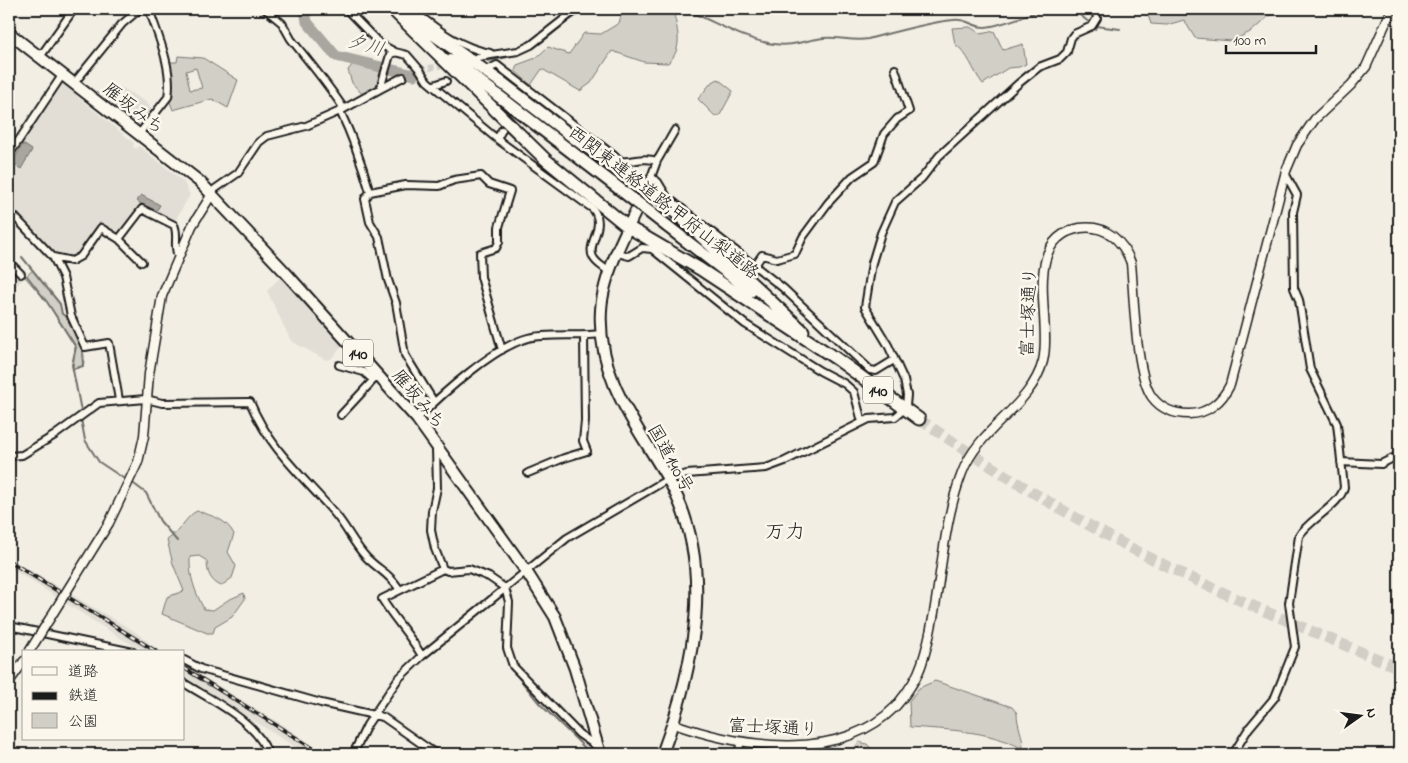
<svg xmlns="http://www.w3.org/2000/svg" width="1408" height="763" viewBox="0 0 1408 763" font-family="'Indie Flower','Klee One',sans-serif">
<rect width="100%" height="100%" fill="#f2eee4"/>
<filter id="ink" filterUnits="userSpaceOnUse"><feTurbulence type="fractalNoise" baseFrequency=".02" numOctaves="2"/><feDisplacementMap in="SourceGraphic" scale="10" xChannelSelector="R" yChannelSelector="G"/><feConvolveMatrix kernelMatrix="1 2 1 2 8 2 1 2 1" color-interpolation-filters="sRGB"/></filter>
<g filter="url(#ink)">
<!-- built -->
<path fill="#e2ded5" d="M63 74 79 86 77 96 134 143 133 146 136 149 139 146 184 182 190 195 173 224 144 207 119 239 101 228 72 261 53 257 9 214V185L15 178 9 173V161Z
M121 87 146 102 154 112 139 134 105 107Z
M9 262 25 277 9 293Z
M285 272 347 341 331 359 326 360 291 341 267 291Z
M9 558 134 631 161 652H146L122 639 9 567Z
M184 665 281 724 326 754H307L276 735 184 676Z"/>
<!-- green -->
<path fill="#d2cfc6" stroke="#777671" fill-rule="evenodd" d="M623 9H660L674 14C678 32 683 49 668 63L644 62 612 51 591 83 580 91 542 69 531 85 515 71 517 65 536 58 548 47 569 54 584 33 601 34 619 23Z
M1146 9H1295L1269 16 1252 31 1232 41 1195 38 1184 20 1167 25 1151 24Z
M970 27 981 34 994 31 1003 50 1023 44 1026 64 1019 67 1008 68 983 84C972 70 969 54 955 44L952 28Z
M178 56 203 58 238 80 228 108 212 99 173 110 168 97 165 62H177ZM196 68 202 88 190 90 186 71Z
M353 64 385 73 380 89 365 97 352 83 348 70Z
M718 79 733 91 720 115 715 116 698 99 711 83Z
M33 270 60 304 62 314C75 322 88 351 83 366L73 369 75 347 47 302 25 277Z
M197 511C213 516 226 519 234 534L228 552 236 566 232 578 221 586C210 581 207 572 207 561L199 556 190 557C189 576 195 592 204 609L213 610 228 600 244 593 245 599 232 617 215 627 213 633H207L162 614 167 597 184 591 173 564 167 540C180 532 187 515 197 511Z
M935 681 1012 707 1017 713C1017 726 1023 735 1023 747L1021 748C988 730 947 730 910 727L909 701 919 688Z
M859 742 867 744 876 754H850Z"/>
<!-- water -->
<path fill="#a9a6a0" stroke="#716f6b" d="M23 144 32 150 21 169 12 163Z
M141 195 160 205 155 213 137 201Z"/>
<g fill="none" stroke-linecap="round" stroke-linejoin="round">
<!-- stream -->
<path stroke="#716f6b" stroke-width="2" d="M683 9C713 20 742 40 774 44 792 47 806 40 823 38 838 36 853 42 868 39 895 32 925 23 953 20 968 18 971 27 985 27 998 27 1031 13 1046 9
M1073 9 1091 24
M1096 26 1120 29
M488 61C504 58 521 55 536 46 555 34 568 17 590 9
M22 257 60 304 62 314 69 318
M27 276 47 302 76 347 72 365 81 411
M73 369 83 366 82 347
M81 419 85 440 99 462 126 480
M134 484 146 493 160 521 177 541
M508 660 510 667 540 704 586 749"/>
<!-- river -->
<path stroke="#a9a6a0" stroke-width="11" d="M305 9 307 22 336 56 414 75"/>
<!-- minor-tunnel -->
<path stroke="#d2cec6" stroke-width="6" stroke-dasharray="6 3" stroke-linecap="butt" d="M420 70 449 64
M723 306 737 290"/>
<!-- motorway-tunnel -->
<path stroke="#d2cec6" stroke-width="11" stroke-dasharray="11 5.5" stroke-linecap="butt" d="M919 419C1003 476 1089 529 1181 573 1252 607 1326 637 1399 668"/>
<defs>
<path id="minor" d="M265 9 282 23 291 39C309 62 328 84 344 109
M346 9 380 44 395 52 407 55 420 70 427 81 497 139 593 209C607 227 586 243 593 257 597 265 605 267 610 273
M411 9C437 29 458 47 490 53
M40 57 74 9
M478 57 518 51 531 45 577 9
M489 69 497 65 621 161C634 163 640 156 657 161
M75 82 122 24 140 9
M434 85 446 81
M380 89 403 77
M340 111C353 138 362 164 370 192L365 199 370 222 379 237 388 280 396 303 405 355 434 402
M139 134 168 97C173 68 158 36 149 9
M497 139 502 130
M9 155 63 74
M651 177 658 182 667 197 783 288 870 370 876 371 894 360
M650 180 657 161 675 130
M370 192 406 185 439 186 454 180 481 176 489 184 510 191 499 227V242L496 248 480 253 481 277 502 350
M212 194 215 189 238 173 259 142 267 136 306 126 340 111 380 89 390 55 395 52
M9 214 14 216 53 257
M119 239 142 209 174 225C179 235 173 246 178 256
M618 253 629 256 642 248 652 249 745 324 820 371 845 384 854 392 862 422
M9 262 21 274
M749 274 762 255 777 259 795 254 803 237 828 203 852 177 874 162 884 134 897 119 909 111 895 69
M339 365 364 372 373 380
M119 400 109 343 85 347 71 316 63 277 53 257 72 261 81 256 101 228 119 239 142 262
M906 406 907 395 904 380 888 345 865 307 872 263 881 233 895 202 922 178 939 156 1019 83 1039 67 1060 59 1067 52 1071 38 1074 34 1092 26 1097 18 1095 9
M341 415 378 375
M417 419C442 394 494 347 528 338 546 333 581 337 601 334
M436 448 437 488 432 511 431 530 435 549 443 569
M9 456 22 455 55 435 99 403 146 399 162 403 250 402C270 450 303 476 336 515 347 528 355 546 367 558 380 571 389 573 400 590
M1341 462 1381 464 1399 455
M528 473 564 458 587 451 583 441 585 421 584 336
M9 626 133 652
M422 656C410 635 394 619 382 599L443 569 448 571 469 569 489 577 505 588 509 602 507 648 513 666 579 734 598 747
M184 660 201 669 321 703 383 717 436 754
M184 683C212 701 256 720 268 754
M353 754 367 725 398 679 422 656 567 538 668 479 687 474 766 468 785 461 869 419 895 417 900 413
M738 754 741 741
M1233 754 1249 728 1275 697 1295 647 1289 603 1299 536C1309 519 1341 505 1344 487L1337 424 1310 369 1299 300 1294 288 1293 212 1297 195 1286 175"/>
<path id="tertiary" d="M138 462 144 436 149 374 162 296 192 226 212 194
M9 682 24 661
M674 724C743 748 840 763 896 706 907 693 917 679 922 663 942 601 939 533 962 473 979 427 1031 407 1043 361 1053 320 1020 239 1080 228 1106 224 1123 241 1131 263 1134 293 1135 374 1152 397 1161 409 1175 414 1189 414 1208 414 1222 401 1230 385L1286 171 1297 145 1315 119 1351 85 1366 67 1392 9"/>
<path id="trunk" d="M9 33 200 182 285 272 417 419 526 571 555 617 575 669 600 754
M648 187C631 221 603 272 601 310 597 378 636 424 668 479 717 565 694 668 662 754"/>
<path id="motorway" d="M396 13 546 160 628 227 700 269 838 360
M406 15 505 85 582 144 648 187 803 331
M452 60 612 183
M667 226 751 291
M834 357 919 419"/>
</defs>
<!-- minor casing -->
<use href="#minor" stroke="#1c1c1c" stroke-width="10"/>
<!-- tertiary casing -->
<use href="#tertiary" stroke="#1c1c1c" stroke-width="11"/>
<!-- trunk casing -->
<use href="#trunk" stroke="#1c1c1c" stroke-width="14"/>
<!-- motorway casing -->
<use href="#motorway" stroke="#1c1c1c" stroke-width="15"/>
<!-- minor -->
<use href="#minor" stroke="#fbf7ec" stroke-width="6"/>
<!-- tertiary -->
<use href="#tertiary" stroke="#fbf7ec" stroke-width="8"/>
<!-- trunk -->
<use href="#trunk" stroke="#fbf7ec" stroke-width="10"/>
<!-- motorway -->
<use href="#motorway" stroke="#fbf7ec" stroke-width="11"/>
<defs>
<path id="rail" d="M9 561 157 652
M184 668 322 754"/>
</defs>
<!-- rail casing -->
<use href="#rail" stroke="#1c1c1c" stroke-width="4"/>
<!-- rail -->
<use href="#rail" stroke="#fbf7ec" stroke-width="2" stroke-dasharray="5.5" stroke-linecap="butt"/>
<defs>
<path id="tertiary-bridge" d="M29 652 109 523 138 462"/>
<path id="motorway-bridge" d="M612 183 667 226"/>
</defs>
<!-- tertiary-bridge casing -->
<use href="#tertiary-bridge" stroke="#1c1c1c" stroke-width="11" stroke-linecap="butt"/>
<!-- motorway-bridge casing -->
<use href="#motorway-bridge" stroke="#1c1c1c" stroke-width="15" stroke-linecap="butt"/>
<!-- tertiary-bridge -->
<use href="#tertiary-bridge" stroke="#fbf7ec" stroke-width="8"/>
<!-- motorway-bridge -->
<use href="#motorway-bridge" stroke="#fbf7ec" stroke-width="11"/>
</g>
</g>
<g text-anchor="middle" stroke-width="5" stroke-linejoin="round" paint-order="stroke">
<!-- shield labels -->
<g fill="#fbf7ec" stroke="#5f5e5a" stroke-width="1">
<rect x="343" y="339.5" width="30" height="27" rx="4"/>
<rect x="863" y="376.5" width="30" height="27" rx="4"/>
</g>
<g font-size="16" font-weight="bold" fill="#1c1c1c">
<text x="358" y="359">140</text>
<text x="878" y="396">140</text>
</g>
<!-- street labels -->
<g font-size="18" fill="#1c1c1c" stroke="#fbf7ec">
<text transform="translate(134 108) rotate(38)" y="6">雁坂みち</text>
<text transform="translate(664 202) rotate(38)" y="6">西関東連絡道路;甲府山梨道路</text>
<text transform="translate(1028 312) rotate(-88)" y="6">富士塚通り</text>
<text transform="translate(419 399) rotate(50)" y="6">雁坂みち</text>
<text transform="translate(671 458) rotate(61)" y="6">国道140号</text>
<text transform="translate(773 727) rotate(3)" y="6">富士塚通り</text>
</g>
<!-- water labels -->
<g font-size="19" font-style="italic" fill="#545351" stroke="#fbf7ec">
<text transform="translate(366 44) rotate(15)" y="7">夕川</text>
</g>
<!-- quarter labels -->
<g font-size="20" fill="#1c1c1c" stroke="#fbf7ec">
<text x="785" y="538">万力</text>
</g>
</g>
<!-- margin -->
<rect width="1408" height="763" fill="none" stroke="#fbf7ec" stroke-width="30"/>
<rect x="15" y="15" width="1378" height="733" fill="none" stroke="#1c1c1c" stroke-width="2" filter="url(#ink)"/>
<!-- legend -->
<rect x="22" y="650" width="162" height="90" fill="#fbf7ec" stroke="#a29f99"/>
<rect x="32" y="667" width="25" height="8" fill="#fbf7ec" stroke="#a29f99"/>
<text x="68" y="676" font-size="15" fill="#1c1c1c">道路</text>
<rect x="32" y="692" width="25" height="8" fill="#1c1c1c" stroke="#a29f99"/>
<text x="68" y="700" font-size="15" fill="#1c1c1c">鉄道</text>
<rect x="32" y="713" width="25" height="15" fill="#d2cfc6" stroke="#a29f99"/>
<text x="68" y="726" font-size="15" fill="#1c1c1c">公園</text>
<!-- north arrow -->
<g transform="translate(1360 716) rotate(76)" stroke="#fbf7ec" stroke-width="4" paint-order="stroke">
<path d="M0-4L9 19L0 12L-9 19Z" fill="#1c1c1c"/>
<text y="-8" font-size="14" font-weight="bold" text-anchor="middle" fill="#1c1c1c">N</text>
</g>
<!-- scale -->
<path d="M1226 45v8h90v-8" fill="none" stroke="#1c1c1c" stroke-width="2.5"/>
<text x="1233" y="45" font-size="15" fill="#1c1c1c" stroke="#fbf7ec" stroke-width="4" paint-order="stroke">100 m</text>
</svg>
